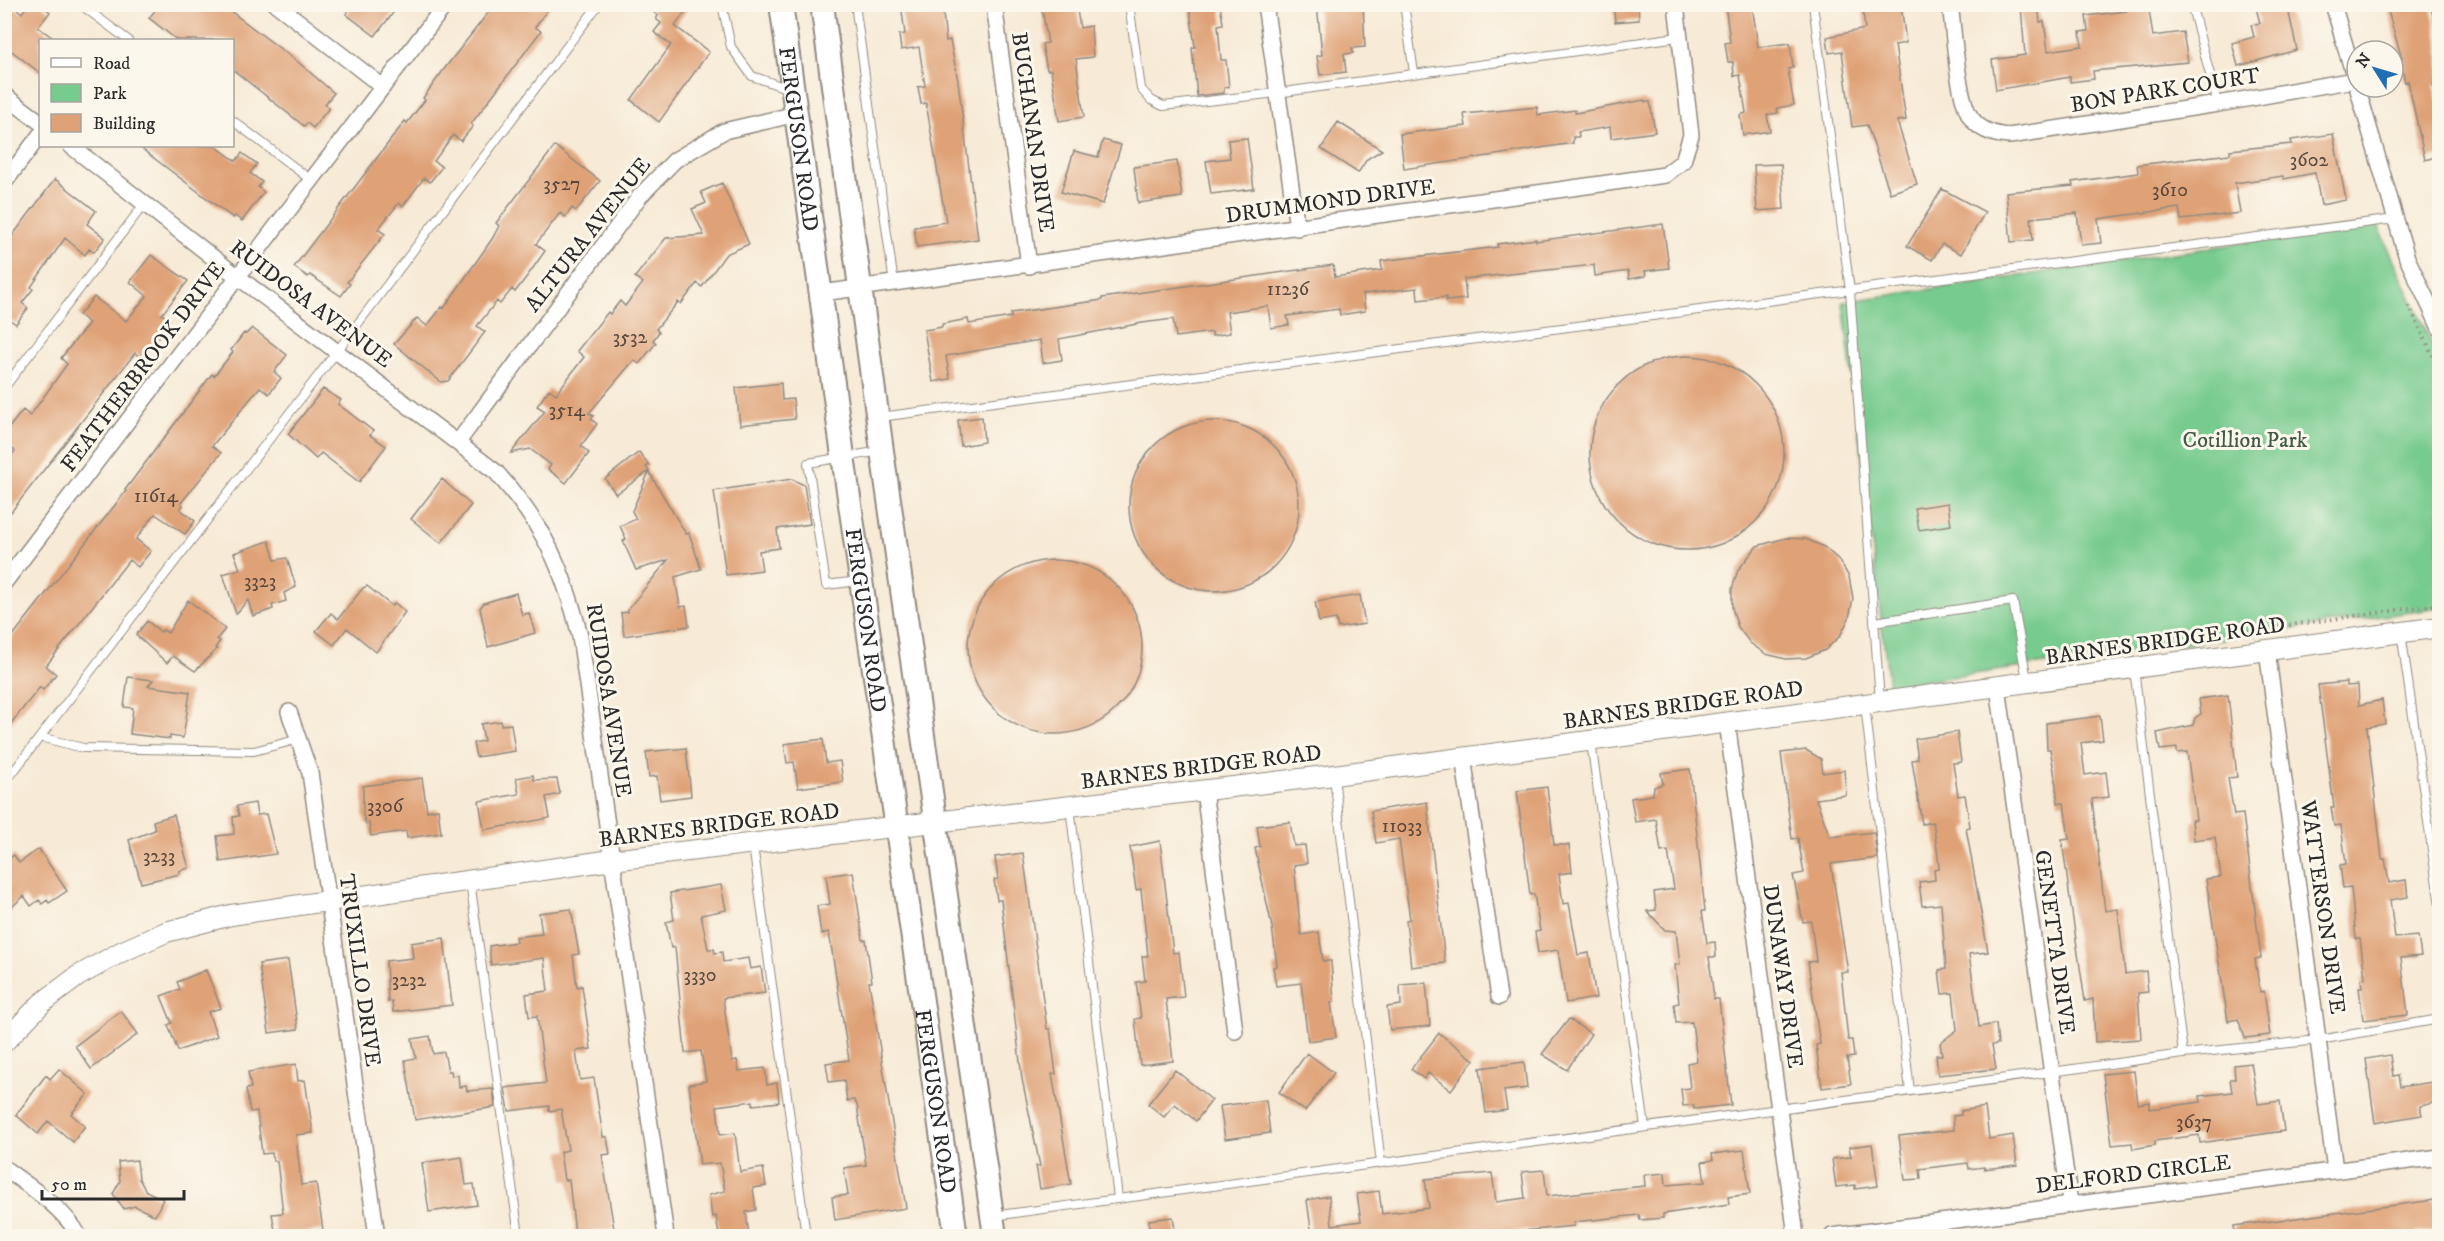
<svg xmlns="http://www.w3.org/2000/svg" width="2444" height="1241" viewBox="0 0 2444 1241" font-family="'IM FELL DW Pica',serif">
<rect width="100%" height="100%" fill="#fbf7ec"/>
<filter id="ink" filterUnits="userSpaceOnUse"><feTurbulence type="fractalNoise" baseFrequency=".0167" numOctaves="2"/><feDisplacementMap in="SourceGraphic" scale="12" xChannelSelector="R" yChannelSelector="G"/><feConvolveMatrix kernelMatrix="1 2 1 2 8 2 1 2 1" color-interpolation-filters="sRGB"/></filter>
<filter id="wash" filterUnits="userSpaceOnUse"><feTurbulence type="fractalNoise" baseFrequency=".008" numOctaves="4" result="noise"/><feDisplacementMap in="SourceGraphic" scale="24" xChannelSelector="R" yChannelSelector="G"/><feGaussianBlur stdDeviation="1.35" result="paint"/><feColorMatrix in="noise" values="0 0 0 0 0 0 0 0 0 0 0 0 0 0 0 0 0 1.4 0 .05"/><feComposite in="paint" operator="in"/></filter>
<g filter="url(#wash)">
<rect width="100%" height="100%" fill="#f7ead6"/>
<!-- green -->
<path fill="#77cb8e" stroke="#517b5c" stroke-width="1.5" d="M2377 223 2439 359V608L1889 686 1843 302Z"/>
<g id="blocks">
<!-- building -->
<path fill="#dfa176" d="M4 4H11L22 13 28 4H40L50 12 38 27 56 40H40V73L4 45Z
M160 4H221L298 62 334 93 325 104 329 108 313 128 307 123 304 126 232 69V40H177L149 18Z
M353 4H400L375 36 346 14Z
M495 4H552L535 27 541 31 471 124 473 126 461 141 453 135 434 161 442 167 430 182 424 178 403 206 399 203 378 229 385 234 347 282 350 284 341 296 310 275 308 277 294 267 405 121 407 123 425 100 423 98 445 68Z
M644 4H691L675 26 709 52 659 122 631 100 671 45 654 32 661 23 656 19 658 16Z
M901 4H942L946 41 950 40 958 81 978 239 917 247 914 227 946 222 926 103 921 104 918 87 925 86 919 47 901 50 899 35 905 34Z
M1041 4H1076L1080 28 1091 26 1093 57 1076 59 1084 117 1059 121 1051 70H1047L1042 44 1048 43Z
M1189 4H1220L1223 24 1218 25 1221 60H1226L1229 87 1224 88V93L1197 96 1192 48 1195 47Z
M1317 4H1363L1365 47 1352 48 1353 53 1344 54 1346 72 1320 75 1317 56 1322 55Z
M1613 4H1638L1639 20 1615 22Z
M1725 4H1752L1758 47 1790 43 1793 68 1788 69 1794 105 1777 108 1778 113 1767 115 1770 131 1743 135 1740 115 1746 113 1740 75 1734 76 1733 62H1728L1725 43 1730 42Z
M1867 4H1901L1906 43 1895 45 1906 120 1897 121 1917 184 1890 193 1867 125 1852 127 1842 51 1829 53 1827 37 1865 29 1863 12 1867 11Z
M2038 4 2040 22 2044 21 2048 51 2082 46 2080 32 2088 31 2086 16 2126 11 2125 7 2148 4 2153 36 2183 32 2188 62 2093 71 2094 79 2070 82V77L1996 90 1992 60 2025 55 2021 6Z
M2255 4H2287L2297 50 2238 66 2232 43 2254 37 2251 25 2260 23Z
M2386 4H2430L2439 40V84L2433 85 2439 107V156L2425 160 2408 81 2405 82 2399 60 2402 59Z
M1644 100 1645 102H1650L1655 132 1611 138 1610 127 1578 132 1579 137H1573V143L1404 169 1400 134 1466 126 1464 114 1537 107 1538 115 1575 110V113Z
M1338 122 1382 150 1367 159 1358 173 1321 149Z
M2333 134 2346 200 2321 205 2315 173 2284 179 2283 176 2235 183 2240 213 2181 220 2179 208 2098 219 2101 243 2081 245 2077 213 2031 218 2033 240 2011 242 2006 192 2073 186 2072 182 2138 173 2137 165 2230 154V150L2292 144 2291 140Z
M1247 138 1254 189 1211 194 1206 161 1230 158 1228 140Z
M1103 140 1121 145 1103 204 1061 192 1074 151 1098 157Z
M138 146H215L236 161 242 153 257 164 250 173 262 182 258 187 264 192 242 221 235 216 233 218Z
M555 146 600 181 576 211 572 208 565 217 560 213 536 244 545 251 528 275 515 292 512 289 500 304 497 301 477 326 485 332 448 381 441 382 394 344 417 318 427 326 442 307 444 308 492 239 499 226 496 223Z
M1177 161 1182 197 1138 203 1134 167Z
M1781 164 1784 209 1757 211 1754 165Z
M55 179 96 211 87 224 105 238 94 252 89 249 85 255 65 238 31 287 33 289 22 303 28 308 16 324 4 316V247Z
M722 183 749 244 726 254 702 287 697 283 681 304 678 302 656 329 659 332 653 340 656 343 639 364 634 360 589 413 594 416 591 419 597 424 581 446 589 453 566 483 548 469 551 465 530 449 511 453 545 411 537 406 549 389 556 394 584 357 577 351 608 312 610 314 620 301 625 306 643 283 635 277 666 238 704 235 692 209 706 203 701 192Z
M1942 189 1985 212 1961 254 1942 244 1932 260 1907 246Z
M1663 224 1669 268 1645 271 1646 276 1629 279 1628 271 1595 276 1594 265 1464 279 1466 299 1446 301V297L1418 300 1417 288 1363 294 1365 311 1340 315 1339 309 1287 316 1289 325 1271 328 1268 306 1227 312 1230 333 1212 336V332L1176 337 1173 319 1142 323 1059 339 1062 360 1043 363 1040 340 946 356 950 379 933 382 924 330 942 327V324L968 319 969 324 1011 317V313L1102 300V298L1333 265 1335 277 1382 270 1381 261 1498 247 1497 244 1536 239V241Z
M151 255 188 281 162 314 170 320 169 324 142 359 135 353 4 521V464L15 451 4 443V434L23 410 30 416 67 364 61 358 89 323 79 315 94 297 126 321 147 296 130 282Z
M252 328 287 355 274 372 281 378 269 394 260 387 212 446 221 453 181 503 183 505 180 509 195 521 185 534 155 514 136 539 151 551 138 567 129 560 46 666 56 674 43 690 40 687 4 732V647L126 491 125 490 212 374 214 376 233 352 231 350 244 333 246 334Z
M1590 453a97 97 0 1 1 194 0a97 97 0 1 1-194 0Z
M781 383 782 400 793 399 795 419 740 425 736 388Z
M323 389 341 400 338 404 373 431 370 435 386 446 359 482 321 453 316 459 288 434Z
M982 417 984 442 961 446 958 420Z
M1129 506a85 85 0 1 1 170 0a85 85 0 1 1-170 0Z
M639 452 649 465 646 467 649 471 616 494 605 479Z
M649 472 686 534 689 533 701 569 675 577 680 607 686 606 689 626 624 636 621 613 628 612V609L668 560 636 570 623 541 626 539 620 526 636 519 632 511Z
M442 479 471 505 441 543 411 519Z
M792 479 804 485 810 524 777 529 779 548 759 551 762 570 726 575 714 491Z
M1948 503 1951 525 1919 530 1915 508Z
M1786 538 1806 539 1824 547 1839 560 1849 577 1853 598 1849 618 1840 636 1825 650 1806 658 1786 659 1766 654 1750 643 1738 627 1732 608V589L1738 570 1757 546Z
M269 541 275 560 287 558 296 587 284 593 286 601 272 605 273 609 253 616 248 600 236 614 223 574 240 569 234 553Z
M968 647a87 87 0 1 1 174 0a87 87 0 1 1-174 0Z
M367 586 392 606 395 603 405 612 376 652 347 628 334 645 316 631 331 613 338 619 363 588Z
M516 593 522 615 529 613 535 633 488 647 480 608 484 603Z
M1360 595 1365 624 1338 628 1336 619 1319 622 1315 602Z
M188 600 225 629 217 639 220 641 215 648 217 649 195 671 173 656 167 663 136 635 147 621 161 632 163 630 168 633Z
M128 677 153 680 148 686 190 692 183 738 170 736V739L130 734 133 708 124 707Z
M2347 682V686L2358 685 2359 705 2382 700 2385 724 2367 727 2382 859H2385L2389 883 2406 880 2408 897 2390 900 2395 938 2418 936 2421 956 2401 958 2408 1015 2363 1020 2359 988H2362L2361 979 2365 978 2360 939H2356L2351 887 2343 888 2340 865 2346 864 2341 825 2334 826 2331 807H2334L2318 685Z
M2228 695 2237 777 2228 778 2234 815 2243 814 2261 958 2255 959 2260 992 2264 991 2270 1035 2245 1038 2238 1019 2228 1021 2206 879 2221 877 2215 837 2194 840 2192 820H2196L2187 752 2177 753V748L2160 750 2157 733 2193 725 2195 718 2201 714 2199 699Z
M2100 716 2103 740 2081 743 2085 775 2106 772 2109 797 2092 799 2105 911 2118 909 2125 974 2146 971 2148 992 2138 993 2141 1039 2095 1042 2093 999 2085 1001 2070 899 2062 840 2069 839 2064 803H2058L2054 771 2050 749H2047L2046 723Z
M501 721V725L511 724 515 751 476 757 473 743 484 741 481 724Z
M1957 732 1961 762 1953 763 1958 796 1965 795 1970 827 1966 828 1988 952 1969 954 1976 1005 1979 1027 1996 1024 1998 1044 1992 1045 1996 1069 1938 1075 1936 1055H1942L1940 1043 1957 1030 1953 993 1942 994 1939 970 1946 969 1941 904 1922 906 1919 882 1935 880 1934 869 1939 868 1938 856 1933 822 1922 824 1912 760 1918 759 1915 739Z
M823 739 826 763 840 761 843 782 798 788 794 762 787 763 784 744Z
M686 748 691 796 660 800 657 776 649 777 646 752Z
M1806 750 1821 759 1823 773 1844 770 1846 795 1816 799 1830 837 1874 832 1877 858 1831 864 1848 972H1841L1848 1040H1852L1854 1057 1847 1058 1851 1084 1822 1088 1816 1045 1820 1044 1808 962 1816 961 1811 921 1803 922 1793 875 1804 873 1798 838 1792 839 1781 753Z
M1690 769 1705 911H1702L1707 943 1715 942 1716 957H1709L1714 999H1719L1731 1105 1694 1109V1105L1683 1106 1681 1089 1690 1088 1687 1063 1697 1061 1692 1022 1676 1023 1674 1004 1679 1003 1675 965 1680 964 1676 931 1665 930 1647 911 1656 910 1654 892 1674 889 1668 851 1661 852 1656 819 1635 822 1631 798 1653 795 1654 787 1663 784 1661 773Z
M533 775 534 780 557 779 560 794 546 797 550 818 484 830 479 801 519 794 516 778Z
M422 778 427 811 438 809 441 833 407 838 406 831 371 836 369 823 366 824 363 815V786Z
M1547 787 1554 845H1569L1572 872 1559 874 1563 904 1569 903 1578 955 1589 953 1596 998 1566 1003 1558 950 1538 953 1535 932 1540 931 1534 894 1530 895 1517 791Z
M1427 802 1445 963 1411 967 1406 920 1410 919 1399 839 1376 843 1371 811Z
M255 803 257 815 266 814 276 854 220 862 217 836 234 834 233 817 239 816 237 806Z
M174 815 189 868 179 871 180 874 141 883 129 840 155 830 153 821Z
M1290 822 1294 846 1305 845 1307 863 1294 865 1301 935 1319 932 1323 961H1331L1334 1002 1331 1003 1336 1037 1308 1041 1301 983 1276 986 1273 967 1277 966 1272 927 1255 848 1260 847 1257 826Z
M1160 841 1173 953 1179 952 1184 997 1166 999 1173 1061 1140 1065 1135 1019 1141 1018 1136 982 1145 981 1142 956H1148L1141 889 1136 890 1130 847Z
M39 849 67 891 49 903 47 900 42 904 39 900 31 906 24 896 4 914V862L14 855 19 863Z
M1023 853 1047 1029H1050L1056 1074H1052L1071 1184 1040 1189 1036 1166H1040L1022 1079 1001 900H997L994 880 998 879 995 857Z
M853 872 863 940H866L872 982H869L906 1208 835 1220 832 1197 848 1195 844 1168 866 1165 857 1105 854 1100 847 1101 844 1080 829 1082 826 1063 849 1060 829 932 821 934 817 906 830 904 826 876Z
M721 885 726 910 701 915 708 949H714L715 953 722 952 723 962 748 958 750 969 761 967 765 993 723 998 732 1061 737 1060 739 1071 765 1068 767 1085 777 1083 779 1102 753 1105V1101L717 1106 720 1135 735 1133 740 1172 763 1168 766 1186 753 1188 756 1210 746 1212 749 1236H719L716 1216 712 1217 709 1195 725 1191 720 1163 700 1165 689 1084 706 1081 701 1051 685 1053 675 947 671 948 666 922 674 920 670 893Z
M571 909 579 954 573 955 577 987 582 986 591 1049 576 1051 580 1080 594 1078 603 1137H607L610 1154 602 1155 614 1229 575 1234 569 1180H564L560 1152 568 1150 561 1109 549 1111V1106L509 1111 505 1088 546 1083 537 1016 529 1017 526 994 548 991 544 958 491 965 489 946 516 942 515 937 542 934 539 913Z
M444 938 452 1005 393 1012 392 1001 388 1002 386 961 413 958 411 943Z
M288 960 298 1029 269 1033 259 964Z
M206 970 221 1008 208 1012 217 1036 178 1051 168 1025 172 1023 161 996 180 989 177 982Z
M1426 983 1430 1026 1390 1030 1387 1007 1401 1005 1400 985Z
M121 1011 138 1034 91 1069 75 1046Z
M1569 1019 1591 1034 1567 1070 1542 1054Z
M1439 1033 1474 1060 1451 1090 1428 1073 1424 1079 1411 1069Z
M430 1036 433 1054 444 1052 448 1071H451L452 1076 458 1075 459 1087 466 1086 467 1091 493 1089 495 1107 415 1120 405 1060 416 1058 412 1039Z
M1307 1053 1334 1073 1305 1111 1279 1092Z
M2390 1055 2393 1076 2398 1075 2400 1087 2439 1081V1102L2420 1106 2422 1115 2375 1123 2366 1059Z
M1524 1062 1527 1088 1504 1091 1507 1110 1486 1113 1480 1068Z
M2251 1063 2258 1104 2280 1101 2284 1131 2200 1143 2199 1135 2155 1141V1145L2133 1149 2132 1143 2112 1145 2103 1074 2134 1071 2138 1104 2150 1102V1109L2201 1102 2200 1096 2232 1092 2230 1079H2235L2234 1065Z
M296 1064 298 1081 305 1080 313 1133 296 1135 301 1185 316 1183 323 1230 276 1236 272 1214 283 1213 277 1161H273L272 1153 262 1154 257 1111 250 1112 246 1089 251 1088 248 1072Z
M59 1069 88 1094 71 1114 85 1126 73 1142 48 1121 38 1134 16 1115 46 1075 50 1079Z
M1175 1070 1212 1100 1196 1121 1175 1104 1164 1117 1148 1104Z
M1266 1100 1270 1133 1225 1139 1220 1106Z
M1985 1107 1989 1139 2013 1135 2017 1165 1984 1169V1167L1969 1169 1968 1163 1920 1169 1921 1179 1905 1180 1899 1136 1954 1130 1953 1116 1961 1115V1111Z
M1872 1144 1878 1186 1855 1189V1185L1836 1187 1832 1159 1851 1157 1849 1147Z
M1744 1150 1750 1194 1728 1197 1729 1204 1663 1214V1218L1640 1220 1639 1215 1574 1222V1226L1469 1236H1312L1307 1200 1329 1196 1332 1225 1361 1221 1357 1194 1379 1191 1382 1214 1429 1208 1425 1179 1492 1173 1496 1202 1525 1198 1522 1172 1544 1170 1547 1196 1645 1186 1644 1175 1665 1173 1666 1185 1705 1182 1702 1162 1713 1160 1712 1154Z
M462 1157 466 1185 474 1184 477 1205 429 1212 422 1163Z
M137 1160 139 1179 146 1191 163 1199 155 1216 135 1206 124 1209 113 1194 120 1181 118 1162Z
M2434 1200 2438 1230 2416 1233V1236H2234V1226Z
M1173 1217 1176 1236H1150L1149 1220Z"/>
</g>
</g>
<g filter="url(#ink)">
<use href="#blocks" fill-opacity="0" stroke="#918a80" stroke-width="1.5"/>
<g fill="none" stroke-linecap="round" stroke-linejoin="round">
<defs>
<path id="service" d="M80 4 128 40
M722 4 731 47 752 76 789 89
M855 4 894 284
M1129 4 1141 89 1151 100 1163 106 1277 93 1678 37
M1404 4 1414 73
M1813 4 1850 291 1880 701
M2191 4 2218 104
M232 120 311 180
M4 388 145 203
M880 417 2395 219
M859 581 826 585 808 463 881 451
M1874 622 2013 601 2027 680
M2401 632 2440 906
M2134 669 2183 1054
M1865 705 1910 1091
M40 737 338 350 599 4
M1591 742 1645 1127
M1334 777 1381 1163
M4 784 40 737 83 748 254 751 299 739
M1070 807 1118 1198
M753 845 806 1236
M470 881 519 1236
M993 1216 2183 1054 2319 1040 2440 1019"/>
<path id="minor" d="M276 4 383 87
M994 4 1029 266
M1265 4 1297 228
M1950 4C1954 31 1957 100 1972 119 1981 131 1995 135 2009 136L2218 104 2354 80
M2333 4 2407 258 2440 328
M4 95 40 122
M71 146 238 277 496 472C544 526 563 567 580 636L666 1236
M4 183 40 135
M822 293 1665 175 1683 161 1691 135 1676 4
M458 442 640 196 675 160 724 131 796 114
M4 583 446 4
M2267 650 2335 1170
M1998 687 2070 1203
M289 712 310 773 377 1236
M1727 722 1796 1236
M1463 757 1499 997
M1204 790 1235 1031
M4 1168C31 1188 63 1207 79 1236
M1832 1236 2440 1157"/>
<path id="tertiary" d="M4 1042 42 1003 78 976 121 952 166 932 231 915 612 860 1334 775 2440 627"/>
<g id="secondary">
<path id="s1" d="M781 4 843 456 956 1236"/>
<path d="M822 4 882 451 995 1236"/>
</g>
</defs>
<!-- service casing -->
<use href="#service" stroke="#918a80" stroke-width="10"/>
<!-- minor casing -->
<use href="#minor" stroke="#918a80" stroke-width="18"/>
<!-- tertiary casing -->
<use href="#tertiary" stroke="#918a80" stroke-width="22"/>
<!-- secondary casing -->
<use href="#secondary" stroke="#918a80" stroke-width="26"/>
<!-- path -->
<path stroke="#918a80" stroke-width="4" stroke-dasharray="1.5 4.5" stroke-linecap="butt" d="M2409 306 2440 370
M2212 636 2440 604"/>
<!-- service -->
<use href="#service" stroke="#fff" stroke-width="8"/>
<!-- minor -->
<use href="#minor" stroke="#fff" stroke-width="15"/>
<!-- tertiary -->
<use href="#tertiary" stroke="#fff" stroke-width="20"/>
<!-- secondary -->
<use href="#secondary" stroke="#fff" stroke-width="22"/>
</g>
</g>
<g text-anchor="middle" stroke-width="6" stroke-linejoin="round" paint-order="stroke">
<!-- number labels -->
<g font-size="20" fill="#58483e">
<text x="2309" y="166">3602</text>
<text x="562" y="190">3527</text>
<text x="2170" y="196">3610</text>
<text x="1288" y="295">11236</text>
<text x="630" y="343">3532</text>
<text x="567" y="416">3514</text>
<text x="156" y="502">11614</text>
<text x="260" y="587">3323</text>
<text x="385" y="812">3306</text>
<text x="1402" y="832">11033</text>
<text x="159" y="862">3233</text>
<text x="700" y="981">3330</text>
<text x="409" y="986">3232</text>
<text x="2194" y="1128">3637</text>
</g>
<!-- street labels -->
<g font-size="22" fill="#2b2b2b" stroke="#fbf7ec">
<text transform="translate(2165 89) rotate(-9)" y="8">BON PARK COURT</text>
<text transform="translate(1034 132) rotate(82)" y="8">BUCHANAN DRIVE</text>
<text dy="8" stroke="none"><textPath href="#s1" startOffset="136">FERGUSON ROAD</textPath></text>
<text transform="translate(1330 200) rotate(-8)" y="8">DRUMMOND DRIVE</text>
<text transform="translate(587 234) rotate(-52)" y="8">ALTURA AVENUE</text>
<text transform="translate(312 303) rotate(37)" y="8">RUIDOSA AVENUE</text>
<text transform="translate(142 366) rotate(-53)" y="8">FEATHERBROOK DRIVE</text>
<text dy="8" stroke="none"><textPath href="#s1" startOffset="622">FERGUSON ROAD</textPath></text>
<text transform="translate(2165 640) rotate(-8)" y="8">BARNES BRIDGE ROAD</text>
<text transform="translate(610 700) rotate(81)" y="8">RUIDOSA AVENUE</text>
<text transform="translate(1683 704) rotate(-8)" y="8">BARNES BRIDGE ROAD</text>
<text transform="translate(1201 766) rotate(-7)" y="8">BARNES BRIDGE ROAD</text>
<text transform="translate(719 824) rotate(-7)" y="8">BARNES BRIDGE ROAD</text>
<text transform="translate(2324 907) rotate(82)" y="8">WATTERSON DRIVE</text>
<text transform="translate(2056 942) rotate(82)" y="8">GENETTA DRIVE</text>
<text transform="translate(361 970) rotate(82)" y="8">TRUXILLO DRIVE</text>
<text transform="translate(1784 976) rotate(82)" y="8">DUNAWAY DRIVE</text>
<text dy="8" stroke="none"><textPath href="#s1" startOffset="1108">FERGUSON ROAD</textPath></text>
<text transform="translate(2133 1173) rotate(-7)" y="8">DELFORD CIRCLE</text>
</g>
<!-- park labels -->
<g font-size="22" fill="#425b49" stroke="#fbf7ec">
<text x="2245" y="447">Cotillion Park</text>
</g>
</g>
<!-- margin -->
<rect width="2444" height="1241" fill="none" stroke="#fbf7ec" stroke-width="24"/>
<!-- legend -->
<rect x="39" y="39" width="195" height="108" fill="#fbf7ec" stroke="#a8a59f" stroke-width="1.5"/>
<rect x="51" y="58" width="30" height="9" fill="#ffffff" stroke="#a8a59f" stroke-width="1.5"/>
<text x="93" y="69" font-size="18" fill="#2b2b2b">Road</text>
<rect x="51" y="84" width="30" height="18" fill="#77cb8e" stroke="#a8a59f" stroke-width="1.5"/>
<text x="93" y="99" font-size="18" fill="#2b2b2b">Park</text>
<rect x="51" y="114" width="30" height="18" fill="#dfa176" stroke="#a8a59f" stroke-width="1.5"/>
<text x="93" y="129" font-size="18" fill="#2b2b2b">Building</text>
<!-- north arrow -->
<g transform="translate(2375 69) rotate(307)"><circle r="28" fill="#fbf7ec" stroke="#a8a59f" stroke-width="1.5"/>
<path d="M0-4.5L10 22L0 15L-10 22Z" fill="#1f6fb2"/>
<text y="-9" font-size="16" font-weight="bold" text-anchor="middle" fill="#2b2b2b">N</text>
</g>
<!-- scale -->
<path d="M42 1190v9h142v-9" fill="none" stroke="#2b2b2b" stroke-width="3"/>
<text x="51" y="1190" font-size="18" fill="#2b2b2b" stroke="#fbf7ec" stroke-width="4.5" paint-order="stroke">50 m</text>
</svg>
